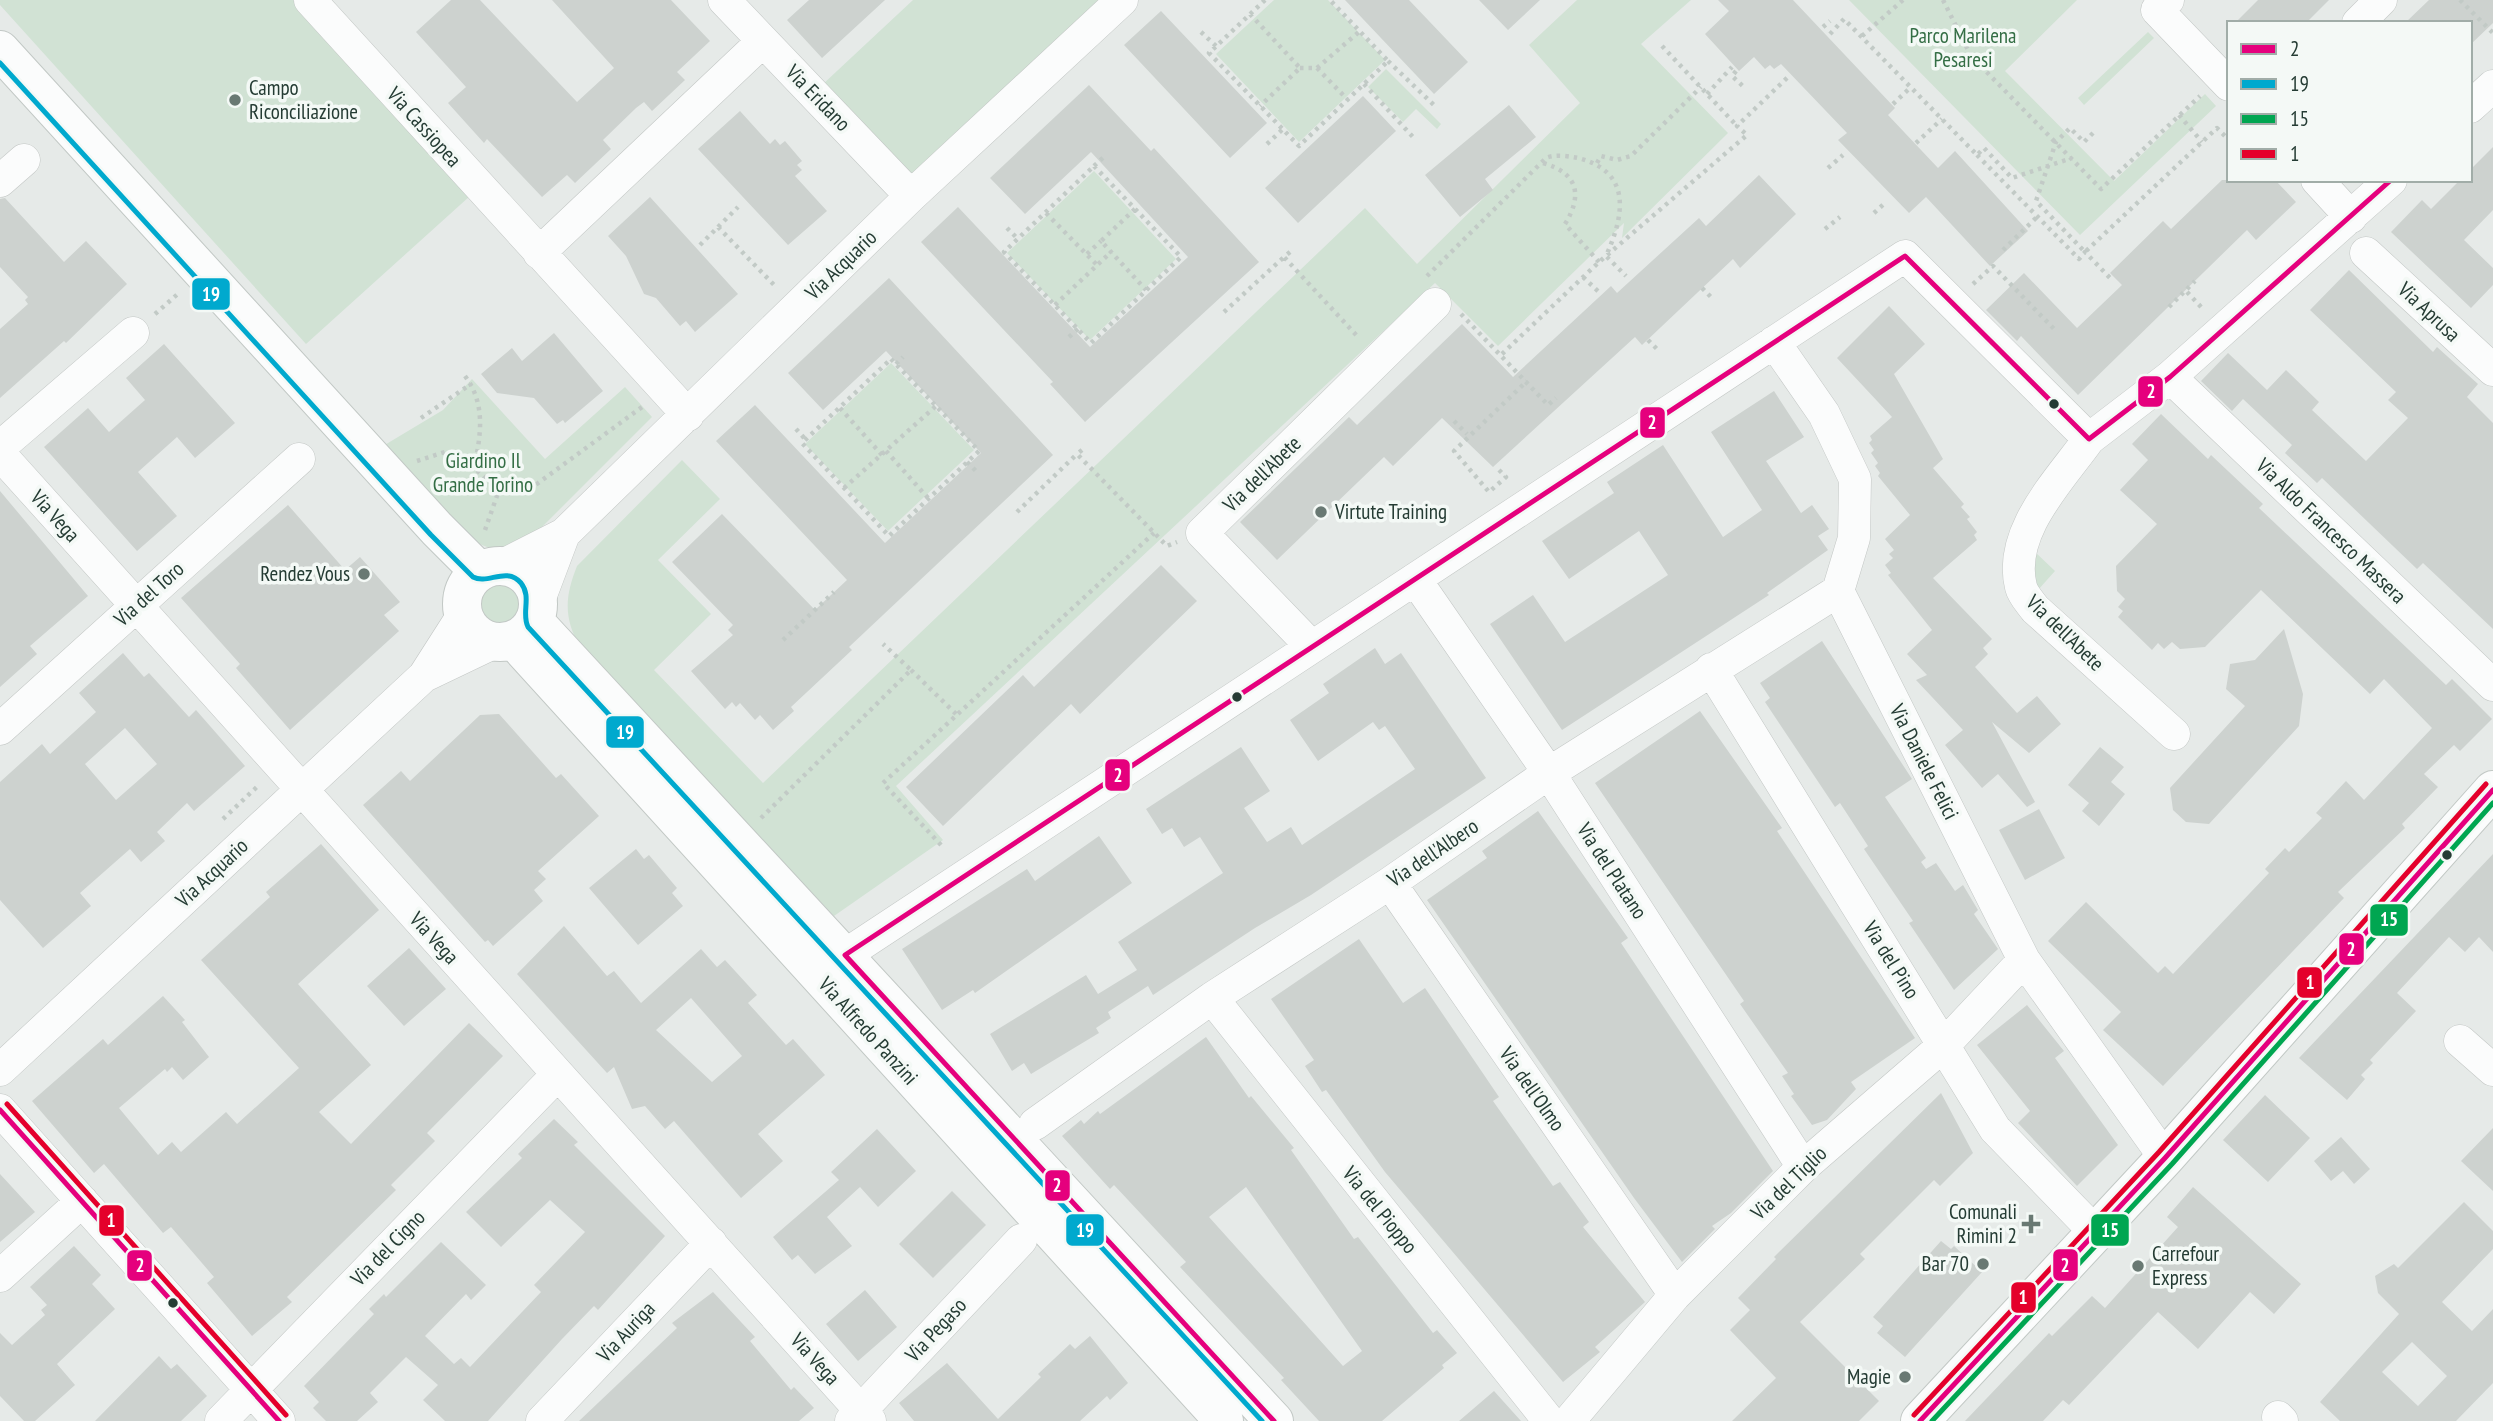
<svg xmlns="http://www.w3.org/2000/svg" width="2493" height="1421" viewBox="0 0 2493 1421" font-family="'PT Sans Narrow',sans-serif">
<rect width="100%" height="100%" fill="#e6eae8"/>
<!-- green -->
<path fill="#d1e2d4" d="M0 0H293L470 196 306 344 0 5Z
M913 0H1100L911 179 822 85Z
M1274 0H1328L1385 60 1299 142 1216 54Z
M1577 0H1691L1641 44 1728 133 1622 238 1624 223 1498 346 1435 283 896 786 943 840 834 916 581 649C564 619 564 599 577 566L682 460 720 499 658 560 711 614 654 670 763 783 1365 208 1417 264 1580 103 1529 45Z
M1849 0H2077L2005 71 2114 181 2205 94 2216 106 2080 235Z
M2148 32 2154 38 2084 105 2078 98Z
M1386 69 1441 124 1437 129 1416 109 1403 122 1368 87Z
M1094 171 1176 259 1090 340 1007 253Z
M891 363 974 450 888 531 805 444Z
M472 379 545 459 625 387 652 417 532 537 504 548 487 547 470 540 383 446 443 410Z
M2033 550 2055 571 2038 590 2033 578Z
M477 603a22 22 0 1 1 44 0a22 22 0 1 1-44 0Z"/>
<!-- building -->
<path fill="#cdd2cf" fill-rule="evenodd" d="M451 0H480L577 102 614 68 552 0H671L710 41 677 72 685 80 652 111 644 102 636 108 603 140 611 149 575 183 567 175 542 197 487 139 484 143 448 103 466 87 416 32Z
M809 0H885L822 58 787 20Z
M1345 0H1409L1468 62 1434 94Z
M1479 0H1540L1508 30Z
M1718 0H1793L1895 108 1888 115 1938 168 1955 151 2028 231 1990 266 1926 197 1909 213 1838 140 1847 133 1781 64 1774 69 1770 65 1765 69 1754 57 1739 71 1705 34 1729 11Z
M2258 0H2329L2306 23H2235Z
M2429 0H2493V23L2470 45V23H2405Z
M1161 11 1267 123 1230 158 1124 45Z
M1089 85 1151 151 1154 148 1259 262 1085 422 1050 384 1053 382 921 242 958 207 1090 347 1188 257 1091 152 1025 214 990 178Z
M1363 96 1396 131 1298 223 1265 188Z
M1509 105 1536 137 1485 179 1493 190 1460 217 1425 175Z
M740 111 770 144 775 139 780 145 785 141 802 161 797 165 802 170 795 176 827 211 788 245 698 149Z
M2493 147V210L2464 240 2493 268V285L2471 308 2391 232 2422 200 2431 209 2460 180H2470V170Z
M1759 175 1796 214 1740 268 1733 259 1642 345 1635 337 1493 467 1442 418 1393 466 1384 457 1277 560 1240 522 1349 417 1357 425 1462 324 1513 377 1611 286 1617 293 1699 218 1706 226Z
M2222 180H2275L2296 202 2256 240 2247 230 2078 395 2021 336 2017 341 1986 310 2024 273 2077 328 2122 285 2110 273 2163 221 2171 229Z
M650 197 738 294 695 332 686 321 680 326 656 298 644 294 626 256 608 236Z
M5 198 64 262 86 241 127 284 66 343 64 341 0 398V329L28 304 25 300 28 297 0 267V199Z
M2349 270 2433 352 2437 347 2478 384 2467 397 2493 423V629L2423 563 2417 569 2322 478 2317 483 2285 453 2292 445 2243 399 2232 411 2201 381 2228 353 2267 390 2286 370 2319 402 2312 410 2366 461 2408 418 2388 400 2396 392 2310 310Z
M889 278 1053 455 849 647 852 650 791 707 794 711 773 730 760 715 755 720 740 703 736 707 732 702 725 709 691 671 733 635 728 630 733 625 672 562 722 514 815 610 847 580 716 441 755 405 885 543 981 453 886 351 823 410 788 373Z
M1889 306 1925 344 1894 374 1943 459 1933 468 1964 504 1961 507 1970 517 1967 519 1977 532 1974 535 1977 540 1933 578 1992 639 1983 648 1988 654 1975 667 2017 713 2037 696 2061 724 2029 753 1992 722 2035 802 2027 807 1998 774 1982 788 1945 745 1963 730 1916 680 1927 675 1907 654 1932 630 1888 575 1891 573 1885 565 1893 558 1889 554 1894 550 1885 539 1910 515 1878 476 1880 473 1875 466 1878 463 1871 453 1874 450 1869 443 1872 440 1870 436 1892 417 1837 358Z
M554 333 603 391 565 423 563 420 557 424 534 398 497 393 481 374 512 348 522 361Z
M164 344 235 423 195 458 177 437 138 472 177 516 137 551 44 447 88 408 109 432 145 400 126 378Z
M1774 391 1804 437 1766 461 1801 513 1812 505 1829 529 1818 536 1828 550 1767 593 1769 595 1562 730 1490 624 1533 595 1565 642 1668 575 1639 531 1569 579 1542 541 1614 493 1607 482 1663 445 1723 537 1762 510 1711 432Z
M2161 414 2208 459 2211 455 2263 504 2259 508 2446 685 2452 679 2492 719 2460 751 2454 745 2424 774 2438 787 2402 824 2405 828 2338 892 2344 898 2163 1086 2103 1030 2121 1012 2048 941 2086 902 2158 973 2165 966 2173 974 2269 873 2265 869 2285 848 2289 852 2322 818 2316 813 2346 781 2364 800 2432 728 2384 679 2370 694 2261 590 2205 647 2180 649 2172 642 2164 649 2158 643 2152 650 2118 617 2123 611 2118 607 2125 599 2117 591 2116 566 2157 524 2120 490 2148 460 2132 444Z
M0 491 88 596 30 646 37 654 0 687Z
M288 505 345 570 360 557 400 602 384 615 399 631 290 730 236 668 240 664 181 598Z
M1161 565 1197 601 1080 714 1071 704 943 826 906 787 1023 675 1034 687Z
M2284 629 2303 694 2299 726 2209 824 2186 822 2173 810 2170 788 2245 706 2226 689 2230 664 2255 660Z
M1822 641 1912 779 1885 797 1926 858 1921 862 1926 869 1936 863 1955 891 1963 885 1978 910 1974 914 1998 949 1954 990 1909 923 1913 921 1864 849 1868 846 1840 803 1835 807 1765 702 1770 698 1760 683Z
M1375 648 1385 664 1401 653 1486 778 1311 895 1255 928 1153 995 1148 986 1108 1012 1111 1018 1096 1028 1099 1033 1031 1074 1024 1063 1012 1071 990 1034 1086 975 1098 994 1137 970 1118 942 1223 873 1200 837 1184 847 1172 828 1162 834 1146 809 1241 747 1270 791 1244 808 1267 842 1291 827 1302 845 1415 769 1385 726 1379 730 1373 722 1318 761 1290 720 1329 693 1323 684Z
M123 653 144 677 149 673 189 717 196 710 245 766 194 811 187 803 157 832 165 841 141 862 130 849 80 893 91 906 43 948 0 900V782L42 744 50 754 96 712 79 693ZM125 728 157 764 116 800 85 764Z
M1700 711 1782 828 1777 831 1915 1038 1851 1082 1856 1089 1827 1120 1812 1125 1791 1096 1794 1094 1782 1076 1788 1073 1740 1004 1744 1001 1595 783Z
M499 714 556 778 561 774 599 816 538 871 546 879 534 890 543 901 493 946 488 940 485 942 363 805 401 771 410 781 480 715Z
M2100 747 2124 767 2111 782 2125 794 2099 826 2082 811 2089 803 2068 785Z
M2039 809 2065 858 2025 880 1999 830Z
M1538 811 1628 938 1621 943 1773 1171 1731 1213 1712 1226 1715 1229 1682 1262 1634 1198 1427 900 1487 858 1482 851Z
M1099 836 1132 883 975 993 973 990 942 1010 902 949 1027 869 1035 881Z
M321 844 379 910 298 984 371 1065 319 1112 351 1144 469 1023 503 1056 427 1133 435 1141 391 1185 396 1190 287 1297 292 1302 252 1336 207 1283 214 1277 171 1227 163 1233 104 1164 94 1173 32 1101 103 1039 108 1045 163 996 185 1020 182 1022 209 1057 183 1080 172 1067 167 1072 165 1069 119 1108 158 1155 172 1142 181 1152 226 1112 237 1124 299 1068 201 960 270 897 266 892Z
M636 849 644 859 649 855 677 888 672 893 683 906 638 945 589 888Z
M2493 854V952L2479 937 2465 952 2449 937 2397 993 2416 1011 2370 1060 2373 1063 2361 1075 2365 1079 2347 1100 2299 1058Z
M564 926 607 976 614 971 641 1003 701 949 717 967 725 960 757 995 748 1003 786 1045 793 1039 825 1075 758 1134 783 1161 741 1198 674 1121 665 1129 645 1106 632 1109 614 1067 607 1073 517 974ZM691 998 742 1056 712 1082 656 1030Z
M1359 939 1403 1003 1425 988 1499 1097 1493 1101 1553 1186 1560 1182 1589 1222 1583 1227 1645 1302 1595 1347 1600 1352 1563 1382 1385 1172 1326 1090 1322 1092 1305 1066 1314 1060 1271 999Z
M409 948 446 989 404 1026 367 986Z
M2027 1005 2064 1051 2055 1058 2118 1145 2077 1186 2018 1123 2030 1111 1977 1045Z
M1206 1037 1249 1098 1251 1096 1294 1148 1291 1150 1354 1239 1358 1237 1433 1333 1437 1330 1457 1353 1442 1365 1444 1368 1382 1421H1319L1281 1380 1284 1378 1180 1267 1186 1262 1114 1185 1110 1189 1062 1136 1081 1120 1084 1124 1098 1111 1100 1114ZM1246 1187 1362 1351 1343 1366 1209 1217Z
M1941 1093 1973 1153 1940 1186 1934 1180 1860 1254 1865 1259 1800 1322 1879 1401 1859 1421H1732L1776 1378 1730 1330 1750 1310 1738 1298 1776 1259 1774 1257Z
M2265 1095 2310 1138 2268 1182 2223 1140Z
M554 1119 578 1142 574 1145 665 1236 598 1310 594 1306 562 1339 488 1421H445L423 1400 438 1385 406 1357 370 1393 378 1402 357 1421H326L313 1408 319 1402 304 1386 374 1314 369 1309 384 1294 386 1297 441 1242 486 1285 471 1300 466 1294 425 1336 454 1364 461 1358 470 1367 541 1292 534 1285 585 1232 550 1200 501 1247 466 1212 522 1158 518 1154Z
M2493 1128V1191L2461 1161Z
M877 1129 916 1171 878 1207 860 1187 827 1217 852 1246 815 1274 798 1255 792 1260 773 1237 839 1180 831 1172Z
M2341 1137 2370 1169 2354 1184 2343 1171 2331 1181 2314 1161Z
M0 1174 35 1212 0 1242Z
M2193 1187 2301 1284 2274 1314 2250 1292 2198 1349 2158 1312 2069 1405 2063 1400 2043 1421H1965L2049 1333 2052 1336 2092 1296 2105 1308 2178 1227 2167 1217Z
M952 1191 986 1225 933 1278 899 1244Z
M2464 1202 2493 1231V1249L2442 1302 2472 1331 2493 1309V1383L2456 1421H2340L2320 1402 2399 1314 2378 1293 2375 1276 2394 1264 2398 1268ZM2412 1342 2447 1376 2418 1406 2382 1372Z
M1941 1241 1951 1249 1954 1246 1982 1272 1905 1357 1877 1333 1883 1326 1873 1317Z
M74 1246 101 1275 92 1284 115 1309 57 1364 75 1385 35 1421H24L0 1396V1333L12 1345 45 1315 41 1310 47 1305 30 1287Z
M865 1290 897 1327 858 1361 826 1324Z
M713 1292 755 1337 750 1341 791 1390 794 1387 814 1408 799 1421H579L677 1328 672 1323Z
M1090 1336 1128 1383 1110 1400 1107 1396 1080 1421H914L899 1403 947 1363 998 1419 1041 1377 1038 1374 1070 1344 1075 1349Z
M159 1356 171 1369 177 1364 207 1396 181 1421H95Z
M1494 1391 1521 1421H1459Z"/>
<g fill="none" stroke-linecap="round" stroke-linejoin="round">
<defs>
<path id="street" d="M310 0 688 415
M724 0 911 196
M2168 0 2157 10 2229 85
M2358 23 2381 0
M2470 107 2493 86
M2317 180 2351 217
M0 181 24 160
M539 253 763 41
M2366 253 2493 370
M1774 342 1824 414 1855 479 1854 538 1838 591 2024 960 2165 1158
M2170 377 2493 685
M2089 439C2060 480 2007 532 2021 587 2023 595 2030 602 2035 609L2174 734
M0 447 133 333
M0 454 870 1421
M503 565 564 534 911 196 1122 0
M1415 579 1549 773 1803 1167
M538 603 564 534
M1312 647 1202 533 1435 304
M1711 669 1995 1129 2096 1233
M424 676 495 642
M0 729 299 459
M1390 883 1675 1295
M845 955 1905 256 2089 439 2170 377 2391 180
M1212 998 1549 1421
M2460 1041 2493 1070
M0 1070 424 676 463 615
M0 1110 279 1421
M1035 1124 1212 998 1390 883 1549 773 1838 591
M0 1276 82 1201
M2278 1417 2282 1421
M221 1421 557 1075
M542 1421 711 1243
M851 1421 1021 1240
M1569 1421 1675 1295 1803 1167 1944 1045 2024 960"/>
<path id="secondary" d="M0 50 437 529 479 571
M462 604a38 38 0 1 1 76 0a38 38 0 1 1-76 0Z
M534 621 1274 1421
M514 640 1224 1421
M1920 1421 2165 1158 2493 790"/>
</defs>
<!-- street casing -->
<use href="#street" stroke="#c3c7c5" stroke-width="33"/>
<!-- secondary casing -->
<use href="#secondary" stroke="#c2c8c5" stroke-width="40"/>
<!-- path -->
<path stroke="#c2cac6" stroke-width="4.5" stroke-dasharray="3.5 5" stroke-linecap="butt" d="M1265 0 1209 53 1299 146 1388 61 1330 0
M1943 0 1971 56 2101 189 2200 96
M2460 0 2493 33
M1250 14 1300 68 1260 106
M1823 27 1830 21
M1201 32 1216 46
M1830 34 1844 19 1977 155 1984 148 2012 178 2072 158
M1862 36 1903 0
M1662 46 1737 126
M1388 61 1437 108
M1300 68H1317L1347 99
M1317 68 1360 31
M1736 71 1732 76 1746 89
M1364 84 1413 137
M1707 94 1732 67
M1893 104 1911 87
M2179 115 2202 142
M2093 133 2084 142 2070 128 2056 142 2036 201 2085 252 2217 128 2229 140
M1916 143 1942 119
M1267 144 1283 129
M1977 155 2079 259 2085 252 2112 280
M1543 163C1578 173 1583 195 1565 224L1599 262
M1597 163 1601 156 1617 160 1631 156 1701 87
M1094 166 1181 257 1091 343 1004 252Z
M1094 166 1105 156
M1828 168 1843 155
M1135 209 1101 241 1146 290
M1046 213 1097 265
M1874 213 1886 202
M718 227 738 207
M1007 228 1018 239
M1825 229 1840 217
M700 245 718 227 777 288
M2003 250 2037 217
M1290 252 1284 257 1359 338
M1087 254 1101 241
M1427 276 1546 158C1555 154 1568 156 1578 158 1633 172 1624 216 1606 256L1626 276
M1583 277 1601 294
M1973 284 1993 266 2056 331
M1702 288 1714 300
M2187 292 2203 309
M1055 305 1111 252
M2169 307 2195 281
M1224 312 1284 257
M155 314 180 292
M1461 314 1548 405 1556 398
M1069 337 1078 329
M1648 340 1657 349
M1502 354 1599 262 1747 135 1737 126 1788 77
M891 359 979 451 889 536 802 443Z
M896 364 903 357
M465 376C486 404 481 435 474 468
M840 408 882 455
M421 418 471 384
M1454 421 1467 434
M796 429 806 440
M1082 450 1077 454 1167 546 1177 542
M886 451 928 498
M417 461 448 451 463 458 499 490 530 489 642 407
M967 462 976 471
M1499 470 1506 477 1489 492 1454 451 1527 381
M844 488 936 406
M1017 512 1077 454
M485 530 499 490
M783 640 834 592
M911 670 956 714
M761 818 911 670 883 644
M223 819 260 784
M941 845 883 783 1154 533"/>
<!-- street -->
<use href="#street" stroke="#fbfcfc" stroke-width="32"/>
<!-- secondary -->
<use href="#secondary" stroke="#fbfcfc" stroke-width="38"/>
<defs>
<path id="bus-1" d="M0 1110 279 1421
M1274 1421 845 955 1905 256 2089 439 2170 377 2391 180
M1920 1421 2165 1158 2493 790"/>
<path id="bus-2" d="M0 63 431 535 473 577C488 585 506 566 521 583 532 597 521 613 528 627L1262 1421"/>
<path id="bus-3" d="M1932 1421 2172 1164 2493 803"/>
<path id="bus-4" d="M7 1104 286 1415
M1914 1415 2159 1152 2486 784"/>
</defs>
<!-- bus-1 casing -->
<use href="#bus-1" stroke="#f4f9f6" stroke-width="10"/>
<!-- bus-2 casing -->
<use href="#bus-2" stroke="#f4f9f6" stroke-width="10"/>
<!-- bus-3 casing -->
<use href="#bus-3" stroke="#f4f9f6" stroke-width="10"/>
<!-- bus-4 casing -->
<use href="#bus-4" stroke="#f4f9f6" stroke-width="10"/>
<!-- bus-1 -->
<use href="#bus-1" stroke="#e5007d" stroke-width="5"/>
<!-- bus-2 -->
<use href="#bus-2" stroke="#00a9ce" stroke-width="5"/>
<!-- bus-3 -->
<use href="#bus-3" stroke="#00a651" stroke-width="5"/>
<!-- bus-4 -->
<use href="#bus-4" stroke="#e4002b" stroke-width="5"/>
</g>
<!-- markers -->
<g fill="#697973" stroke="#f4f9f6" stroke-width="2.5">
<circle cx="235" cy="100" r="7"/>
<circle cx="1321" cy="512" r="7"/>
<circle cx="364" cy="574" r="7"/>
<path d="M2027.5 1213.5h7v7h7v7h-7v7h-7v-7h-7v-7h7z"/>
<circle cx="1983" cy="1264" r="7"/>
<circle cx="2138" cy="1266" r="7"/>
<circle cx="1905" cy="1377" r="7"/>
</g>
<g fill="#253c34" stroke="#f4f9f6" stroke-width="2.5">
<circle cx="2054" cy="404" r="6"/>
<circle cx="1237" cy="697" r="6"/>
<circle cx="2447" cy="855" r="6"/>
<circle cx="173" cy="1303" r="6"/>
</g>
<g text-anchor="middle" stroke-width="7" stroke-linejoin="round" paint-order="stroke">
<!-- park labels -->
<g font-size="21" fill="#346e45" stroke="#f4f9f6">
<text x="1963" y="43">Parco Marilena<tspan x="1963" dy="24">Pesaresi</tspan></text>
<text x="483" y="468">Giardino Il<tspan x="483" dy="24">Grande Torino</tspan></text>
</g>
<!-- poi labels -->
<g font-size="21" fill="#253c34" stroke="#f4f9f6" text-anchor="end">
<text x="249" y="95" text-anchor="start">Campo<tspan x="249" dy="24">Riconciliazione</tspan></text>
<text x="1335" y="519" text-anchor="start">Virtute Training</text>
<text x="350" y="581">Rendez Vous</text>
<text x="2017" y="1219">Comunali<tspan x="2017" dy="24">Rimini 2</tspan></text>
<text x="2152" y="1261" text-anchor="start">Carrefour<tspan x="2152" dy="24">Express</tspan></text>
<text x="1969" y="1271">Bar 70</text>
<text x="1891" y="1384">Magie</text>
</g>
<!-- street labels -->
<g font-size="21" fill="#253c34" stroke="#f4f9f6">
<text transform="translate(818 98) rotate(46)" y="7">Via Eridano</text>
<text transform="translate(424 127) rotate(48)" y="7">Via Cassiopea</text>
<text transform="translate(841 265) rotate(-44)" y="7">Via Acquario</text>
<text transform="translate(2429 312) rotate(43)" y="7">Via Aprusa</text>
<text transform="translate(1262 474) rotate(-44)" y="7">Via dell'Abete</text>
<text transform="translate(55 516) rotate(48)" y="7">Via Vega</text>
<text transform="translate(2331 531) rotate(44)" y="7">Via Aldo Francesco Massera</text>
<text transform="translate(149 594) rotate(-42)" y="7">Via del Toro</text>
<text transform="translate(2065 633) rotate(44)" y="7">Via dell'Abete</text>
<text transform="translate(1924 762) rotate(63)" y="7">Via Daniele Felici</text>
<text transform="translate(1433 853) rotate(-34)" y="7">Via dell'Albero</text>
<text transform="translate(1612 871) rotate(57)" y="7">Via del Platano</text>
<text transform="translate(212 873) rotate(-43)" y="7">Via Acquario</text>
<text transform="translate(434 938) rotate(48)" y="7">Via Vega</text>
<text transform="translate(1891 960) rotate(58)" y="7">Via del Pino</text>
<text transform="translate(868 1031) rotate(48)" y="7">Via Alfredo Panzini</text>
<text transform="translate(1532 1089) rotate(55)" y="7">Via dell'Olmo</text>
<text transform="translate(1789 1183) rotate(-44)" y="7">Via del Tiglio</text>
<text transform="translate(1380 1210) rotate(51)" y="7">Via del Pioppo</text>
<text transform="translate(388 1248) rotate(-46)" y="7">Via del Cigno</text>
<text transform="translate(936 1330) rotate(-47)" y="7">Via Pegaso</text>
<text transform="translate(626 1332) rotate(-47)" y="7">Via Auriga</text>
<text transform="translate(815 1359) rotate(48)" y="7">Via Vega</text>
</g>
</g>
<g stroke="#f4f9f6" stroke-width="2.5">
<rect x="191" y="277" width="40" height="34" rx="7" fill="#00a9ce"/>
<rect x="2137" y="375" width="27" height="33" rx="7" fill="#e5007d"/>
<rect x="1639" y="406" width="27" height="33" rx="7" fill="#e5007d"/>
<rect x="605" y="715" width="40" height="34" rx="7" fill="#00a9ce"/>
<rect x="1104" y="758" width="27" height="34" rx="7" fill="#e5007d"/>
<rect x="2369" y="903" width="40" height="34" rx="7" fill="#00a651"/>
<rect x="2338" y="932" width="27" height="34" rx="7" fill="#e5007d"/>
<rect x="2296" y="966" width="27" height="33" rx="7" fill="#e4002b"/>
<rect x="1044" y="1169" width="27" height="33" rx="7" fill="#e5007d"/>
<rect x="98" y="1204" width="27" height="33" rx="7" fill="#e4002b"/>
<rect x="1065" y="1213" width="40" height="34" rx="7" fill="#00a9ce"/>
<rect x="2090" y="1213" width="40" height="34" rx="7" fill="#00a651"/>
<rect x="2052" y="1248" width="27" height="34" rx="7" fill="#e5007d"/>
<rect x="126" y="1249" width="27" height="33" rx="7" fill="#e5007d"/>
<rect x="2010" y="1281" width="27" height="33" rx="7" fill="#e4002b"/>
</g>
<g font-size="19" text-anchor="middle" font-weight="bold" fill="#fff">
<text x="211" y="301">19</text>
<text x="2151" y="398">2</text>
<text x="1652" y="429">2</text>
<text x="625" y="739">19</text>
<text x="1118" y="782">2</text>
<text x="2389" y="926">15</text>
<text x="2351" y="956">2</text>
<text x="2310" y="989">1</text>
<text x="1057" y="1192">2</text>
<text x="111" y="1227">1</text>
<text x="1085" y="1237">19</text>
<text x="2110" y="1237">15</text>
<text x="2065" y="1272">2</text>
<text x="140" y="1272">2</text>
<text x="2023" y="1304">1</text>
</g>
<!-- legend -->
<rect x="2227" y="21" width="245" height="161" fill="#f4f9f6" stroke="#a1ada8" stroke-width="2"/>
<rect x="2241" y="44" width="35" height="10" fill="#e5007d" stroke="#a1ada8" stroke-width="2"/>
<text x="2290" y="56" font-size="21" fill="#253c34">2</text>
<rect x="2241" y="79" width="35" height="10" fill="#00a9ce" stroke="#a1ada8" stroke-width="2"/>
<text x="2290" y="91" font-size="21" fill="#253c34">19</text>
<rect x="2241" y="114" width="35" height="10" fill="#00a651" stroke="#a1ada8" stroke-width="2"/>
<text x="2290" y="126" font-size="21" fill="#253c34">15</text>
<rect x="2241" y="149" width="35" height="10" fill="#e4002b" stroke="#a1ada8" stroke-width="2"/>
<text x="2290" y="161" font-size="21" fill="#253c34">1</text>
</svg>
